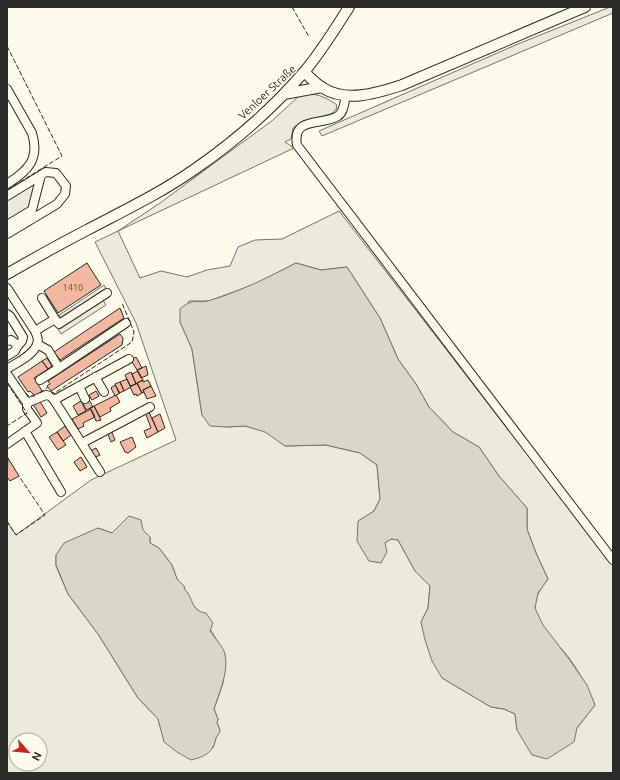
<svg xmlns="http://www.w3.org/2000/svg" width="620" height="780" viewBox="0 0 620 780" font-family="Ubuntu,sans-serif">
<rect width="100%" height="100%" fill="#fdfbea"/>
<!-- green -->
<path fill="#ecebdb" stroke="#74746e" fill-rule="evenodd" d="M610 7H613V13L322 136 319 131 518 44Z
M309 94C319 94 329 99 337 105L336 110 331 114 303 121 293 128 291 139 285 142 294 148 118 231 140 278 161 271 187 277 207 270 230 266 238 247 255 240 282 239 339 211 613 565V773H7V522L16 535 91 480 176 440 136 323 95 242 118 231 160 203 273 120 300 95ZM296 263 321 270 347 267 380 318 398 359 416 384 429 407 453 432 479 447 499 476 527 508V529L536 553 548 579C542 587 535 596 535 607 535 622 560 646 569 658 580 673 588 688 595 705L577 728 517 730 515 714 504 709 491 707 442 678 421 622 428 608 430 586 415 571 398 540 391 539 385 543 358 521 374 511 380 499 377 465 360 453 326 445 285 446 265 431 245 426 226 427 202 415 192 349 180 322 189 301H209L255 284ZM129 516 150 537V543L159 548 172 565 177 579 184 586V590L187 592 192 604 200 612 225 654 223 683 214 709 218 719 217 723 220 730 216 738 213 748 165 742 158 719 138 698 98 634 68 594 56 566V555L98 528 112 533ZM16 740H40V764H16Z"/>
<!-- parking -->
<path fill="#eceadb" stroke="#74746e" d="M43 177 37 204 7 222V199Z
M104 285 110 295 103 300 106 305 61 334 58 329 65 325 59 315Z"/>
<!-- water -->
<path fill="#d8d7c9" stroke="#74746e" d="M296 263 321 270 347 267 380 318 398 359 416 384 429 407 453 432 479 447 499 476 527 508V529L536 553 548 579 538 593 535 608 543 625 569 659 587 685 595 705 577 728 574 742 547 759 532 755 517 730 515 714 504 709 491 707 442 678 432 661 425 640 421 622 428 608 430 586 415 571 398 540 391 539 385 543 387 552 381 563 369 561 357 541 358 521 374 511 380 499 377 465 360 453 326 445 285 446 265 432 245 426 226 427 210 426 202 415 192 349 180 322V309C195 296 197 305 211 300 241 291 269 277 296 263Z
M129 516 141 520 143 530 150 537V543L159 548 172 565 177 579 184 586 185 590C194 598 190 611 206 613L213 623 210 631C214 637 224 648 225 654 229 672 219 693 214 709L218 719 217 723C221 732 221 730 216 738 215 740 215 744 213 747 209 755 199 758 191 760L177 752 164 742 158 719 138 698 98 634 68 594 56 565V555L64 543 98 528 112 533Z"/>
<!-- building -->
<path fill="#f2b8a0" stroke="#2b2b2b" d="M87 263 101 285 58 313 44 291Z
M120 308 124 318 60 360 54 352Z
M120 334 123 338 122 345 51 391 47 386 50 384 48 381Z
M136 357 142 368 137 370 131 360Z
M47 358 52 366 48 369 42 361Z
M42 361 48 369 34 378 42 391 35 396 30 391 28 392 18 377Z
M146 366 148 375 141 378 137 370Z
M138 371 143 380 136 384 132 374Z
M131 372 136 384 130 386 125 375Z
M127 379 131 387 124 391 120 382Z
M143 380V382L148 380 151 386 143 390 144 392 142 393 137 383Z
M120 382 124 391 119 393 115 384Z
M137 383 142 393 137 396 136 394 134 395 130 387Z
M115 385 120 393 115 396 111 388Z
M151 386 156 396 147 399 143 390Z
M96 391 99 396 92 400 89 395Z
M116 395 120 402 110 408 111 411 100 417 94 406Z
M39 400 47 413 41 417 33 404Z
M89 400 93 407 86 410 83 403Z
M81 401 86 411 78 415 73 406Z
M94 406 101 420 96 421 90 408Z
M91 409 95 417 83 423 84 426 78 429 72 419Z
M148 410 158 432 147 438 144 431 151 428 145 412Z
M160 414 165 428 158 432 152 418Z
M65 426 71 435 63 441 57 432Z
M111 430 115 440 111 442 107 432Z
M57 432 66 445 58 450 49 437Z
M132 437 136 447 128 453 125 452 120 442Z
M96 448 100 455 94 458 90 451Z
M81 457 87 467 80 471 74 462Z
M8 458 19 476 10 481 7 477Z"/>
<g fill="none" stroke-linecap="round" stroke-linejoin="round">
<defs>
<path id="minor" d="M7 89 32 133C40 159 28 171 7 184
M346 96C344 103 344 112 338 116 322 126 292 116 297 145L613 560
M7 196 46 172 56 173 66 186 65 194 57 204 7 234
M7 225 32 210 41 175
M7 288 35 331C37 335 39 340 37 344 34 355 16 363 7 369
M42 298 55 319
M7 314 10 316 23 337 22 341 17 347
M35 331 55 319 59 324 107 293
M7 341 11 340 15 343 17 347 15 351 7 356
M37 344 48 350 59 368 126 323
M7 374 27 403 46 395 50 396 54 400 100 472
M95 377 104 392
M40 380 59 368
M79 386 85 399
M54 400 129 359
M25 431 61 492
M82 443 150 407
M7 444 37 423 27 409V403"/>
<path id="major" d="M304 72C310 77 316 84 323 88 347 103 377 93 402 85L585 7
M284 94 322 87
M7 274C33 259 60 244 87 230 123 211 161 193 195 169 234 142 273 108 304 72 321 52 335 29 349 7"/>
</defs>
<!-- minor casing -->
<use href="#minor" stroke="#2b2b2b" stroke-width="10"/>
<!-- major casing -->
<use href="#major" stroke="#2b2b2b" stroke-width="12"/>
<!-- minor -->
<use href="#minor" stroke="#fdfbea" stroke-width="8"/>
<!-- major -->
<use href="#major" stroke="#fdfbea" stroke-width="10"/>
<!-- fence -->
<path stroke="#2b2b2b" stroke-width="1" stroke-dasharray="5 2" stroke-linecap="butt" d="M292 7 309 37
M7 46 62 156 7 190
M7 383 27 413 7 426
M51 392 53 394 132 342 134 332 122 303
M25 393 29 396H35
M40 393 48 387
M7 521 16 535 45 515 19 476"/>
<!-- power -->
<path stroke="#c62828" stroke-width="1" stroke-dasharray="14 3 2 3" stroke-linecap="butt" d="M613 7V8"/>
</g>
<g text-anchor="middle" stroke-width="3" stroke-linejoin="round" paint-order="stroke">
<!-- number labels -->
<g font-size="9" fill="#5d4e48">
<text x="73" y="291">1410</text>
</g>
<!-- street labels -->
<g font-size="11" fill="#2b2b2b" stroke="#fdfbea">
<text transform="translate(267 92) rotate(-43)" y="4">Venloer Straße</text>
</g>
</g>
<!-- border -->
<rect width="620" height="780" fill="none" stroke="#2b2b2b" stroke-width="16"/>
<!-- north arrow -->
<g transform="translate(28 752) rotate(117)"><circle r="19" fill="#fdfbea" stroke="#a9a89e"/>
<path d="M0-3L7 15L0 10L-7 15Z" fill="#c62828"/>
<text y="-6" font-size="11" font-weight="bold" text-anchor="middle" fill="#2b2b2b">N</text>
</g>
</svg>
